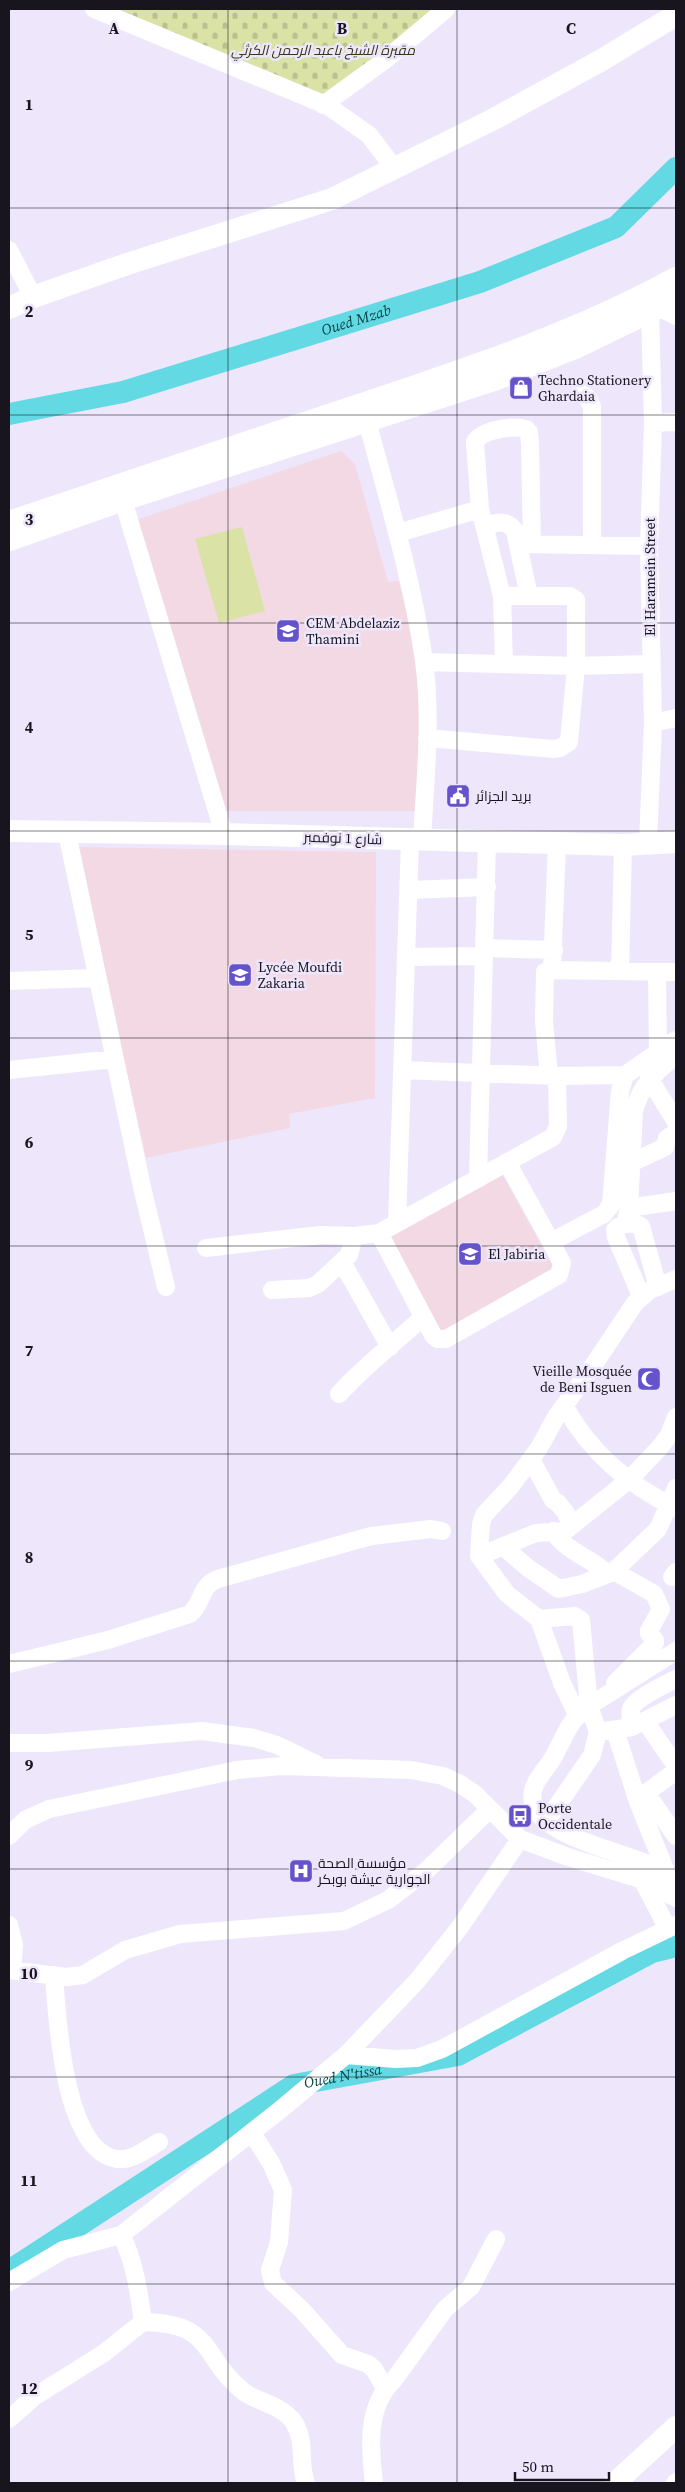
<svg xmlns="http://www.w3.org/2000/svg" width="685" height="2492" viewBox="0 0 685 2492" font-family="'Source Serif 4',Cairo,serif">
<defs>
<pattern id="cemetery-stones" width="16" height="16" patternUnits="userSpaceOnUse" patternTransform="scale(1.25)"><rect width="16" height="16" fill="#dae2a5"/><path d="M2 7V4a2 2 0 0 1 4 0v3zM10 15v-3a2 2 0 0 1 4 0v3z" fill="#bac18e"/></pattern>
</defs>
<rect width="100%" height="100%" fill="#eee7fc"/>
<!-- education -->
<path fill="#f2d9e4" d="M341 451 355 464 388 582 399 581 423 680 417 811H219L133 521Z
M76 847 376 852 375 1098 289 1114 290 1128 146 1158Z
M501 1172 556 1272 439 1337 384 1236Z"/>
<!-- cemetery -->
<path fill="url(#cemetery-stones)" d="M117 9H442L328 96Z"/>
<!-- park -->
<path fill="#dae2a5" d="M242 527 265 611 219 623 195 539Z"/>
<g fill="none" stroke-linecap="round" stroke-linejoin="round">
<!-- river -->
<g stroke="#63d9e3" stroke-width="22">
<path id="s1" d="M9 414 123 392 480 282 616 227 676 168"/>
<path id="s2" d="M9 2271 294 2085 458 2055 652 1952 676 1946"/>
</g>
<!-- minor -->
<path stroke="#fff" stroke-width="18" d="M94 9 328 106 369 135 395 169
M323 105 385 60 446 9
M9 250 33 297
M658 295 666 311 676 316
M580 393 588 398 592 407V545
M364 410C386 492 412 577 424 661 432 720 425 781 422 840
M653 423 676 422
M123 500 224 834
M480 509 475 442C482 430 512 425 526 429L529 432 530 445 532 544
M485 527C496 522 507 519 515 531L529 596
M398 533 480 509 502 596 504 663
M519 544 649 546
M424 662 576 666 651 664
M653 723 676 718
M427 738 553 749 560 748 569 742 576 666V600L570 596H502
M67 833 142 1187 166 1287
M648 843 653 723 649 546 653 423 650 312
M410 890 487 887
M485 948 554 950
M407 957 484 956
M552 970 676 972
M620 971 623 845
M657 972 658 1054
M9 981 98 978
M9 1070 115 1059
M403 1070 557 1076 625 1075
M549 1076 544 1021 545 972 552 970 557 843
M649 1078 676 1122
M507 1162 551 1242
M631 1163 665 1147 667 1138 676 1133
M478 1179 487 842
M629 1208 676 1201
M397 1222 410 840
M625 1224 629 1208 634 1111C641 1084 656 1072 676 1055
M379 1233 433 1335 437 1339H446L559 1275 562 1263 551 1242 604 1214 611 1205 620 1091 625 1075 676 1040
M206 1248 320 1235 354 1236 379 1233 553 1137 558 1126 557 1076
M342 1262 390 1347
M272 1290 309 1288 318 1284 349 1255 354 1236
M641 1296 616 1237 615 1230C620 1223 633 1222 641 1226L658 1287
M339 1394C365 1365 395 1343 423 1317
M565 1407C590 1452 630 1486 676 1508
M529 1461 534 1465 553 1500 558 1503 566 1513 571 1525
M553 1531C566 1552 590 1557 608 1574L614 1571 658 1529 676 1488
M505 1548 528 1568 559 1589 582 1584 608 1574
M479 1556 536 1533 565 1531 630 1479 661 1446 669 1435 676 1417
M614 1571 654 1594 661 1609 649 1631V1634L655 1640V1643L615 1683
M672 1577 676 1572
M539 1619 575 1616 581 1620 589 1706 676 1651
M9 1664 108 1640 190 1614C203 1603 200 1585 218 1579L371 1536 431 1529 442 1531
M577 1714 562 1683 539 1619 507 1594 479 1556 481 1524 484 1515 511 1486 539 1448 556 1417 595 1363 635 1303 650 1290 676 1279
M645 1721 676 1766
M632 1727C631 1721 629 1712 632 1707 638 1697 666 1684 676 1679
M615 1730 638 1802 667 1874
M598 1732 589 1706C566 1722 565 1739 551 1761 543 1773 529 1786 533 1802 539 1834 616 1851 643 1862 655 1866 666 1874 676 1880
M9 1743H48L202 1731 254 1738 277 1745 316 1764
M676 1771 646 1793 676 1836
M546 1822 592 1755 598 1732 632 1727 676 1705
M9 1836 25 1820 49 1809 237 1770 282 1766 411 1770 443 1776 460 1784 475 1794 520 1839 568 1857 643 1880 676 1898
M643 1881 668 1929
M9 1925 14 1945 12 1970
M9 1970 66 1977 83 1975 125 1950 180 1934 344 1921 388 1900 425 1872 490 1809
M54 1975C57 2015 63 2151 117 2159 132 2161 147 2149 159 2142
M346 2055 396 2059 417 2058 442 2049 622 1951 676 1925
M252 2133 271 2163 283 2190 279 2242 270 2270 273 2283 302 2310 342 2355 368 2364 374 2369 385 2388
M121 2235C135 2261 139 2294 143 2322
M9 2282 63 2250 121 2235 280 2110 346 2055 417 1981 460 1927 520 1839
M9 2419 34 2397 104 2353 143 2322C216 2323 200 2357 244 2392 257 2402 280 2404 293 2421 307 2441 298 2462 306 2483
M374 2483C370 2450 366 2406 393 2381L445 2309 471 2287 496 2239
M675 2483 676 2482"/>
<!-- major -->
<path stroke="#fff" stroke-width="22" d="M9 308 33 297 127 264 332 199 492 120 600 61 676 15
M9 522C124 483 238 445 353 407 463 370 574 334 676 278
M9 540 123 500 494 380 575 348 676 299
M9 831 224 834 623 845 676 842
M615 2483 676 2427"/>
</g>
<!-- grid -->
<path fill="none" stroke="#18151e" stroke-width="1" stroke-opacity="0.55" d="M228 9V2483M457 9V2483M9 208H676M9 415H676M9 623H676M9 831H676M9 1038H676M9 1246H676M9 1454H676M9 1661H676M9 1869H676M9 2077H676M9 2284H676"/>
<!-- icons -->
<defs>
<symbol id="shop-square" viewBox="-11 -11 22 22"><rect x="-9" y="-9" width="18" height="18" rx="4" fill="#6553cc" stroke="#eee7fc"/><path d="M-5-2.5h2.3a2.7 3.5 0 0 1 5.4 0H5L5.5 6h-11ZM-1.5-2.5h3a1.5 2.3 0 0 0-3 0Z" fill="#fff"/></symbol>
<symbol id="school-square" viewBox="-11 -11 22 22"><rect x="-9" y="-9" width="18" height="18" rx="4" fill="#6553cc" stroke="#eee7fc"/><path d="M0-5L7-2L0 1L-7-2ZM-4 1L0 2.5L4 1V4Q0 6-4 4Z" fill="#fff"/></symbol>
<symbol id="civic-square" viewBox="-11 -11 22 22"><rect x="-9" y="-9" width="18" height="18" rx="4" fill="#6553cc" stroke="#eee7fc"/><path d="M-.6-6.5H3V-4.5H.6V-3L4-1V1h2V6H-6V1h2V-1L-.6-3ZM-1.2 2.5V6h2.4V2.5Z" fill="#fff"/></symbol>
<symbol id="mosque-square" viewBox="-11 -11 22 22"><rect x="-9" y="-9" width="18" height="18" rx="4" fill="#6553cc" stroke="#eee7fc"/><path d="M3.5-4.9A6 6 0 1 0 3.5 4.9A5 5 0 1 1 3.5-4.9Z" fill="#fff"/></symbol>
<symbol id="bus-square" viewBox="-11 -11 22 22"><rect x="-9" y="-9" width="18" height="18" rx="4" fill="#6553cc" stroke="#eee7fc"/><path d="M-5-6H5V4H4V6H2V4H-2V6H-4V4H-5ZM-3.5-4V0h7V-4ZM-3.5 1.2v1.5H-2V1.2ZM2 1.2v1.5H3.5V1.2Z" fill="#fff"/></symbol>
<symbol id="hospital-square" viewBox="-11 -11 22 22"><rect x="-9" y="-9" width="18" height="18" rx="4" fill="#6553cc" stroke="#eee7fc"/><path d="M-5-5h3v3.5h4V-5h3V5h-3V1.5h-4V5h-3Z" fill="#fff"/></symbol>
</defs>
<g fill-rule="evenodd">
<use href="#shop-square" x="507" y="374" width="28" height="28"/>
<use href="#school-square" x="274" y="617" width="28" height="28"/>
<use href="#civic-square" x="444" y="782" width="28" height="28"/>
<use href="#school-square" x="226" y="961" width="28" height="28"/>
<use href="#school-square" x="456" y="1240" width="28" height="28"/>
<use href="#mosque-square" x="635" y="1365" width="28" height="28"/>
<use href="#bus-square" x="506" y="1802" width="28" height="28"/>
<use href="#hospital-square" x="287" y="1857" width="28" height="28"/>
</g>
<g text-anchor="middle" stroke-width="5" stroke-linejoin="round" paint-order="stroke">
<!-- park labels -->
<g font-size="14" font-style="italic" fill="#353916" stroke="#eee7fc">
<text x="323" y="55">مقبرة الشيخ باعبد الرحمن الكرثي</text>
</g>
<!-- poi labels -->
<g font-size="14" fill="#18151e" stroke="#eee7fc" text-anchor="start">
<text x="538" y="385">Techno Stationery<tspan x="538" dy="16">Ghardaia</tspan></text>
<text x="306" y="628">CEM Abdelaziz<tspan x="306" dy="16">Thamini</tspan></text>
<text x="476" y="801">بريد الجزائر</text>
<text x="258" y="972">Lycée Moufdi<tspan x="258" dy="16">Zakaria</tspan></text>
<text x="488" y="1259">El Jabiria</text>
<text x="632" y="1376" text-anchor="end">Vieille Mosquée<tspan x="632" dy="16">de Beni Isguen</tspan></text>
<text x="538" y="1813">Porte<tspan x="538" dy="16">Occidentale</tspan></text>
<text x="318" y="1868">مؤسسة الصحة<tspan x="318" dy="16">الجوارية عيشة بوبكر</tspan></text>
</g>
<!-- street labels -->
<g font-size="14" fill="#18151e" stroke="#eee7fc">
<text transform="translate(650 577) rotate(-90)" y="5">El Haramein Street</text>
<text transform="translate(343 838) rotate(2)" y="5">شارع 1 نوفمبر</text>
</g>
<!-- water labels -->
<g font-size="15" font-style="italic" fill="#094145" stroke="#eee7fc">
<text dy="5" stroke="none"><textPath href="#s1" startOffset="360">Oued Mzab</textPath></text>
<text dy="5" stroke="none"><textPath href="#s2" startOffset="390">Oued N'tissa</textPath></text>
</g>
</g>
<g font-size="16" text-anchor="middle" font-weight="bold" fill="#18151e" stroke="#eee7fc" stroke-width="5" stroke-linejoin="round" paint-order="stroke">
<text x="114" y="34">A</text>
<text x="342" y="34">B</text>
<text x="571" y="34">C</text>
<text x="29" y="110">1</text>
<text x="29" y="317">2</text>
<text x="29" y="525">3</text>
<text x="29" y="733">4</text>
<text x="29" y="940">5</text>
<text x="29" y="1148">6</text>
<text x="29" y="1356">7</text>
<text x="29" y="1563">8</text>
<text x="29" y="1771">9</text>
<text x="29" y="1979">10</text>
<text x="29" y="2186">11</text>
<text x="29" y="2394">12</text>
</g>
<!-- border -->
<rect width="685" height="2492" fill="none" stroke="#18151e" stroke-width="20"/>
<!-- scale -->
<path d="M515 2472v8h94v-8" fill="none" stroke="#18151e" stroke-width="2.5"/>
<text x="522" y="2472" font-size="15" fill="#18151e" stroke="#eee7fc" stroke-width="4" paint-order="stroke">50 m</text>
</svg>
